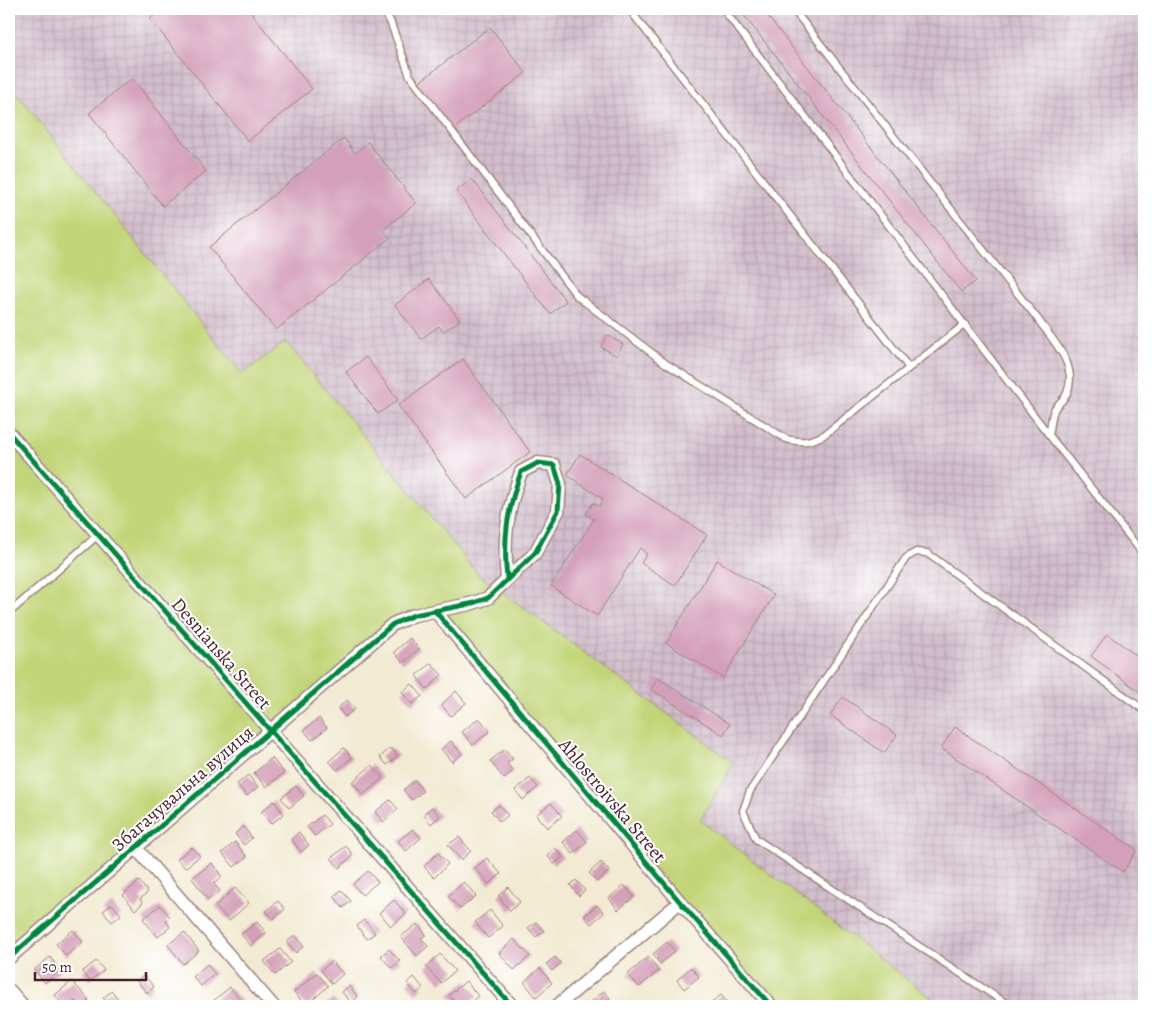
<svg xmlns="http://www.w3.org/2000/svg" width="1153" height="1015" viewBox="0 0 1153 1015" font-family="Alegreya,serif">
<defs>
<pattern id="industrial-grid" width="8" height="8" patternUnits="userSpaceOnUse" patternTransform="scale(1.25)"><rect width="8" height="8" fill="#d1bdcb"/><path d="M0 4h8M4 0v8" fill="none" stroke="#b5a2ae"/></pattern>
</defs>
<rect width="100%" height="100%" fill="#fff"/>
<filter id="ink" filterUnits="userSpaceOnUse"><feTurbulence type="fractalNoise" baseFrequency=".02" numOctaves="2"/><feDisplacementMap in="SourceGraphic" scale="10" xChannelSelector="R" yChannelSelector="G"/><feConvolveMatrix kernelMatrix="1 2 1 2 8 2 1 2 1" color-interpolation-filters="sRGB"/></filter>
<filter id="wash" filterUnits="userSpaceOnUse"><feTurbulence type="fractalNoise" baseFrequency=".0096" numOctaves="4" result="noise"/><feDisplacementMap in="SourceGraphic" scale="20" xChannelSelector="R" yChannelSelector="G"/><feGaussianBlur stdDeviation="1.12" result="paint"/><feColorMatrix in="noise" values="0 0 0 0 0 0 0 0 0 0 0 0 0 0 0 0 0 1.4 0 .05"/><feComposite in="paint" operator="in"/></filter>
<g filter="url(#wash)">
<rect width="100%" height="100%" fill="#f2ead2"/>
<!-- industrial -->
<path fill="url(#industrial-grid)" d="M17 9H1144V1006H942L700 820 734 764 483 581 286 342 242 375 9 84Z"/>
<!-- garden -->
<path fill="#c2d578" stroke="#867a52" d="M9 9H17L9 84 242 374 286 342 478 574 734 763 700 820 942 1006H771L435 611 393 624 9 958Z"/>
<g id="blocks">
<!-- building -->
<path fill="#d4a0b9" d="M162 9H248L312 89 248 141 150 19Z
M739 9H762L976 281 961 292Z
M490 27 526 73 452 130 417 84Z
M132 78 206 171 163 206 89 113Z
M344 138 355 153 368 142 416 203 383 230 390 238 276 330 209 247Z
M472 179 566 301 550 314 456 191Z
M429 279 460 320 443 332 439 326 421 339 395 305Z
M607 335 623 344 617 356 601 347Z
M366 357 398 400 378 414 346 372Z
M463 359 530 452 466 499 398 405Z
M580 454 707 535 675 585 641 563 647 554 640 548 597 616 551 586 594 519 586 514 593 503 599 506 603 499 567 475Z
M717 560 774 595 723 678 666 643Z
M1107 634 1144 661V695L1091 656Z
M410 638 419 649 403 663 394 652Z
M431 663 442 675 427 689 416 676Z
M658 678 730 724 723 735 651 689Z
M412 684 422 696 412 704 402 692Z
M456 691 466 703 451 716 441 705Z
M843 697 897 735 884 753 830 715Z
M347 700 355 709 345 717 338 708Z
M319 718 327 728 312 740 304 730Z
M479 718 490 731 473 745 462 732Z
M955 727 1137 850 1123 872 941 748Z
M451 741 462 754 452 762 441 749Z
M344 748 352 758 337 770 329 761Z
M391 748 398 756 387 765 380 757Z
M505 749 513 759 507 763 513 771 504 779 490 761Z
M272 758 284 773 266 787 254 773Z
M372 765 383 778 363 795 352 782Z
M248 775 258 787 247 796 237 784Z
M530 778 538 787 523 800 515 790Z
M415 780 423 791 412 800 403 790Z
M296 786 304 796 289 808 281 798Z
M390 800 398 809 383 822 375 812Z
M274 801 284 814 271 824 261 812Z
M551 803 562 816 547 828 536 815Z
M499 805 508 815 500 822 491 811Z
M432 807 440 816 431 824 423 814Z
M322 815 330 824 315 836 307 827Z
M243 826 252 838 244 845 235 834Z
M413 829 421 838 406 851 398 841Z
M577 830 587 842 573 854 563 842Z
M299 832 309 845 301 852 291 839Z
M459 837 471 851 461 860 448 845Z
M235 842 247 857 234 867 222 853Z
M346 846 353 855 339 868 331 858Z
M192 847 200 856 185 868 177 859Z
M555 848 563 857 554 864 547 855Z
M438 853 448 864 434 878 424 866Z
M487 858 501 874 489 884 475 868Z
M601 862 609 871 597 882 589 873Z
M212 863 222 877 213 883 220 891 208 900 192 878Z
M368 871 378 882 362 895 353 884Z
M576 880 585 890 579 896 570 885Z
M139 881 148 892 140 899 143 903 135 910 123 895Z
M464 882 476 896 460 909 448 896Z
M624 885 634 897 618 910 609 898Z
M508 887 520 902 510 911 498 896Z
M235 888 249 903 229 921 215 906Z
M341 890 351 901 343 908 334 896Z
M394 900 406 914 391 926 379 913Z
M278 901 285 909 273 919 266 911Z
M112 904 121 915 112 922 103 911Z
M160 905 170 917 166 921 170 927 158 937 143 919Z
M597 905 604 913 591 924 584 916Z
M490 910 503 926 488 938 475 922Z
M364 920 375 933 367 939 357 926Z
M257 922 266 933 251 946 241 934Z
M536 922 544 931 536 937 528 928Z
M417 924 426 935 421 938 428 946 417 956 401 937Z
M73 930 83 942 66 956 56 944Z
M184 932 199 951 183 964 168 945Z
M295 935 304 946 296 953 287 942Z
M514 939 530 956 514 970 499 953Z
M667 942 675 951 660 964 653 954Z
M280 949 291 962 275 975 264 961Z
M389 949 400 961 391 968 381 956Z
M440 954 455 971 441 983 426 967Z
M50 957 60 970 45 983 34 970Z
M555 957 561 963 552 971 546 964Z
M648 957 659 971 639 987 628 974Z
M96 961 104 970 90 981 82 972Z
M332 961 343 974 332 984 321 970Z
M207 964 215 974 201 986 193 977Z
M691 967 699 977 684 989 677 980Z
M540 968 552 983 536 997 524 982Z
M317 973 328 986 306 1006 294 992Z
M144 975 154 987 147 993 137 981Z
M414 977 423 988 416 994 407 983Z
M72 981 89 1000 82 1006H79L75 1001 68 1006H64L55 995Z
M466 981 478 996 471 1002 474 1006H458L449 995Z
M349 986 358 997 351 1003 342 992Z
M230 987 246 1006H217L213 1001Z
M112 991 120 1001 113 1006H110L103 998Z
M604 991 610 998 600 1006H596L592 1001Z
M721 995 730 1006H708Z
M333 999 339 1006H324Z"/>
</g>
</g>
<g filter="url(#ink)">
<use href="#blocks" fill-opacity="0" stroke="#9e847e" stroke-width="1"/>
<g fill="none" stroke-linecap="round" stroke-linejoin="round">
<defs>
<path id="lane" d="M382 9 390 21 410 76 577 296 665 363 786 439C803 443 809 442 824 435L965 324
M629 9 909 368
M723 9 1049 435
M793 9 1037 318C1052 340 1079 365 1067 393 1065 399 1059 403 1055 408 1051 415 1051 427 1049 435L1144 555
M9 613 98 535
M1010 1006 756 839 743 811 750 791 906 558 916 552 927 553 1144 710"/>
<path id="street" d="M9 433 512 1006
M435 611 680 902 771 1006
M136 848 273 1006
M9 958 393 624 414 615 470 604 488 598 535 553 558 511 560 484 554 465 538 463 521 472C507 511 503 538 507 579
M9 990 23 1006
M557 1006 680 902"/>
</defs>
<!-- lane casing -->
<use href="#lane" stroke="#9e847e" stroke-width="9"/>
<!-- street casing -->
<use href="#street" stroke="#9e847e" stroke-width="15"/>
<!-- lane -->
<use href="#lane" stroke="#fff" stroke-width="6"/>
<!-- street -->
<use href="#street" stroke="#fff" stroke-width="12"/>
<defs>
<path id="cycleway" d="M9 433 512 1006
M435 611 680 902 771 1006
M9 958 393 624 414 615 470 604 488 598 535 553 558 511 560 484 554 465 538 463 521 472C507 511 503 538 507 579"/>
</defs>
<!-- cycleway casing -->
<use href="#cycleway" stroke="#fff" stroke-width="8"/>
<!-- cycleway -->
<use href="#cycleway" stroke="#00873e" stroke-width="5"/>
</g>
</g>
<g text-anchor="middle" stroke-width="4" stroke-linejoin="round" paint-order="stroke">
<!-- street labels -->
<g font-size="19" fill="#4a1f2b" stroke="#fff">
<text transform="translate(222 653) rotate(49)" y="7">Desnianska Street</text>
<text transform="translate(182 788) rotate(-41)" y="7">Збагачувальна вулиця</text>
<text transform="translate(613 800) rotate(50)" y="7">Ahlostroivska Street</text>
</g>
</g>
<!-- margin -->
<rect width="1153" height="1015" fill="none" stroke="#fff" stroke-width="30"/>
<!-- scale -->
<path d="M35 972v8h111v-8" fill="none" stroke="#4a1f2b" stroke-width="2.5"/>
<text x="42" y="972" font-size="15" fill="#4a1f2b" stroke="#ffffff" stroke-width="4" paint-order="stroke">50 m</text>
</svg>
